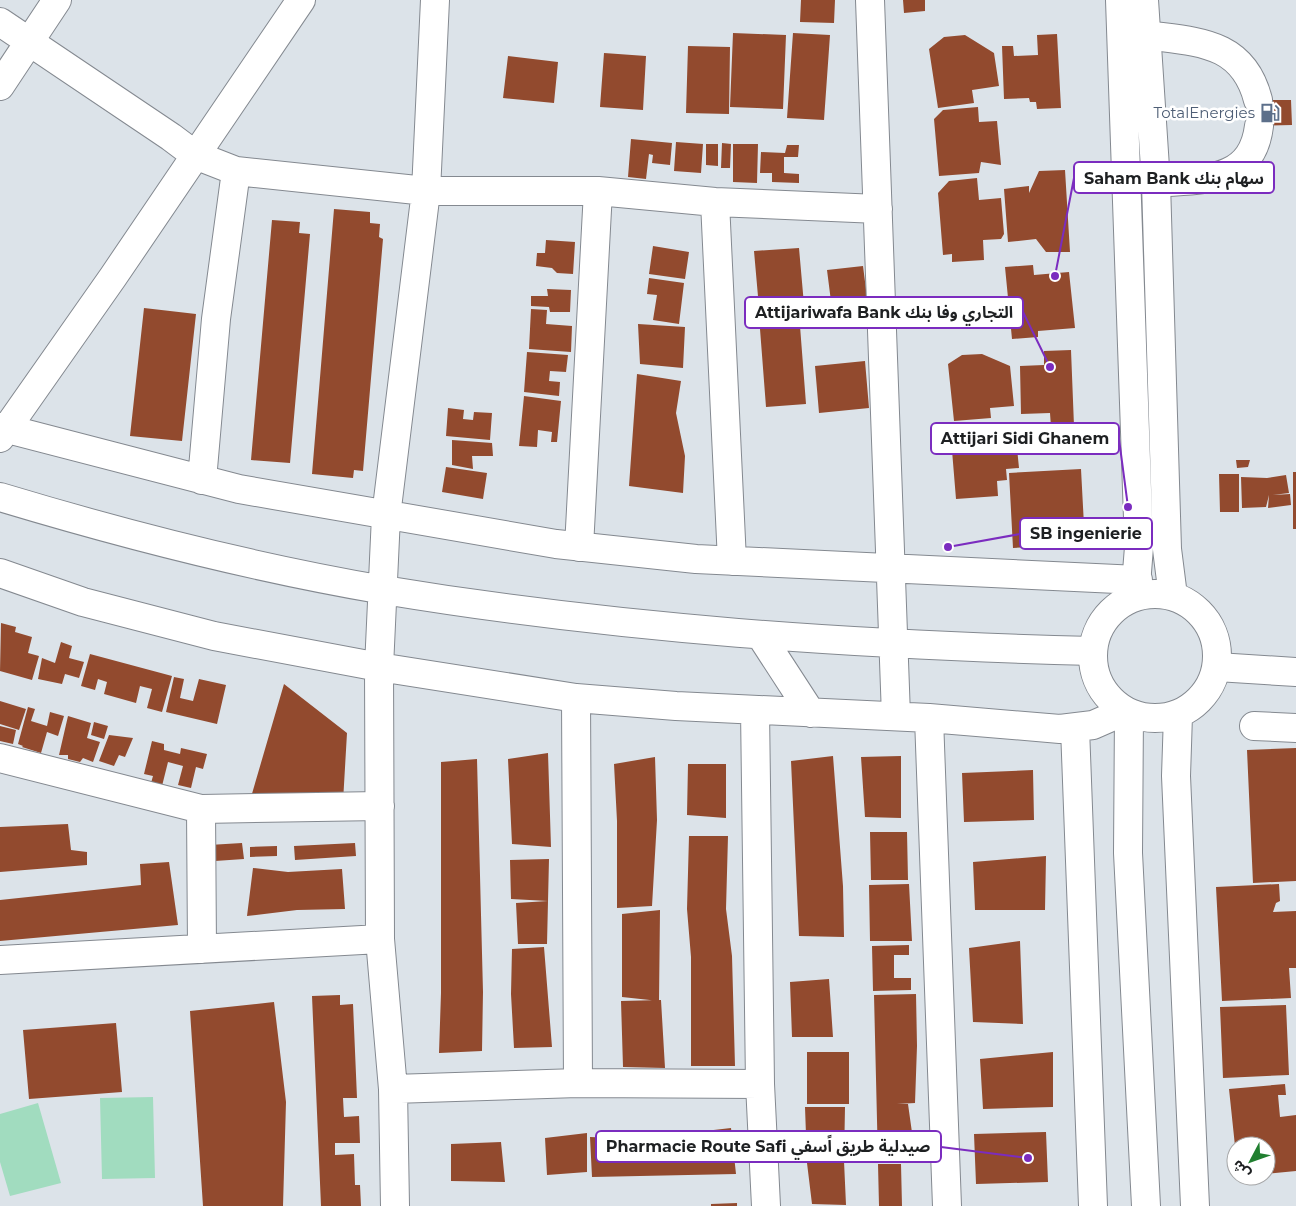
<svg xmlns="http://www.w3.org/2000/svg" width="1296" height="1206" viewBox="0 0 1296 1206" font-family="Montserrat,'Noto Sans Arabic',sans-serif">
<rect width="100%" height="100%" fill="#dce3e9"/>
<!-- green -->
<path fill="#a1dcbf" d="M153 1097 155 1178 102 1179 100 1098Z
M38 1103 61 1183 10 1196 0 1162V1114Z"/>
<!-- building -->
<path fill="#924a2e" d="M801 0H835L834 23 800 22Z
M903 0H925V11L904 13Z
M733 33 786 35 783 109 730 107Z
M793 33 830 35 824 120 787 118Z
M1057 34 1061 108 1037 109 1036 102H1030L1029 98 1004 99 1002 46H1013L1014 56 1038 55 1037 35Z
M965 35 994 53 999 86 972 90 974 103 938 108 929 49 944 37Z
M688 46 730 47 729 114 686 113Z
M604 53 646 56 643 110 600 107Z
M508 56 558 62 554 103 503 98Z
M1248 100H1291L1292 125 1248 126Z
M978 107 979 122 997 121 1001 165 981 162 979 173 939 176 934 119 943 110Z
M631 139 672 143 670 165 652 163 653 155 649 154 646 179 628 177Z
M676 142 703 144 701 173 674 171Z
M722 143 731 144 730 168H721Z
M706 144H718V166L706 165Z
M733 144H758L757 183 733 182Z
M787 145H799L798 157H784V173L799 174V183L772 182V173H760L761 152 785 153Z
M1065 170 1070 252H1046L1036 239 1008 242 1004 189 1029 186V193L1039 171Z
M977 178 979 200 1001 198 1004 234 1001 239 983 240 984 260 952 262V254L943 255 938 193 949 181Z
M334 209 370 212V223L380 224 379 237 383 239 363 471 354 470 353 478 312 474Z
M272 220 300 222 299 233 310 234 290 463 251 460Z
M546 240 575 242 573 274 557 273 552 268 536 266 537 253H545Z
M653 246 689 252 685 279 649 274Z
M799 248 805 316 760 319 754 251Z
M1033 265 1034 275 1069 272 1075 328 1038 331V337L1012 339 1005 267Z
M863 266 870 321 834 325 827 270Z
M649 278 684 283 679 324 653 320 657 295 647 294Z
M547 289 571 290 570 312H550L549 307 531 306V296H548Z
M144 308 196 314 182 441 130 436Z
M531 309 547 310 546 324 572 326 571 352 529 349Z
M638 324 685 327 683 368 640 364Z
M800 326 806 404 766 407 760 329Z
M1071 350 1074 426 1051 427 1050 413 1021 414 1020 366 1044 365V351Z
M527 352 568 355 566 372 550 371 549 381 560 382 559 396 524 392Z
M982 354 1010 366 1014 406 990 408 991 418 954 421 948 364 962 355Z
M865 361 869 408 819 413 815 366Z
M637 374 681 381 676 413 685 456 683 493 629 486Z
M524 396 561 401 557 442H551L552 432 538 430 537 447 519 446Z
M448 408 464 410 463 419 473 420 474 412 492 413 490 440 446 436Z
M993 423 994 440 1016 438 1019 468 1006 469 1007 480 997 481 998 496 956 499 950 426Z
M452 440 492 443 493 456H472L473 469 452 465Z
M1236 460H1250L1248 467 1237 468Z
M446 467 487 473 483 499 442 492Z
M1081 469 1085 544 1013 548 1009 473Z
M1293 472H1296V529H1293Z
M1219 474H1239V512H1220Z
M1286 475 1289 493 1273 495 1290 494 1291 505 1268 508 1269 495 1266 507 1242 508 1241 477 1267 478Z
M1 623 16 627 15 632 32 637 28 653 39 656 32 680 0 671Z
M61 642 72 646 69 658 84 662 79 678 65 674 62 684 38 679 42 658 55 663Z
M90 654 172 676 162 712 147 708 152 689 140 686 136 703 104 694 107 682 98 679 95 690 81 686Z
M174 677 184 679 180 698 193 701 199 679 226 685 217 724 166 712Z
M284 684 347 733 343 802 249 804Z
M0 701 26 709 19 730 0 724Z
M28 707 35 709 31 721 47 726 50 712 64 716 58 736 47 732 41 753 22 747 23 746 18 744Z
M68 716 91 723 87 738 100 742 93 762 83 758 80 762 68 759V755H59Z
M94 722 108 726 104 739 91 735Z
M0 726 16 730 13 744 0 741Z
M109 735 133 738 125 757 119 755 114 766 99 761Z
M152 741 164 744V750L180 754 181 748 207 754 203 769 196 767 191 788 178 785 183 766 168 762 162 786 151 783 153 776 144 774Z
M1296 748V881L1253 883 1247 750Z
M548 753 551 847 512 844 508 759Z
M833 756 843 886 844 937 799 936 791 761Z
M901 756V818L865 817 861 757Z
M655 757 657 820 652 906 617 908V821L614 764Z
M477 759 483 992 482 1051 439 1053 441 993V762Z
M688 764H726V818L687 815Z
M1033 770 1034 820 964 822 962 773Z
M68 824 71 850 87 852V865L0 872V827Z
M870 832H907L908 880H871Z
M689 836H728L726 909 732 956 735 1066H691V957L687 909Z
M242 843 244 859 215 861 209 845Z
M355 843 356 856 295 860 294 846Z
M277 846V856L250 857V847Z
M1046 856 1045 910H975L973 862Z
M549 859 547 944H518L516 903 548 901 511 899 510 860Z
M169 862 178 925 0 941V900L141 885 140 864Z
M253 868 288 872 342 869 345 909 297 910 247 916Z
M909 884 912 941H870L869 885Z
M1279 884 1280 901 1276 903 1273 912 1296 911V968H1289L1291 998 1222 1001 1216 887Z
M660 910 659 1001 622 997V914Z
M1020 941 1023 1024 973 1022 969 948Z
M909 945V955H894V978H911V990L873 991 872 946Z
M544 947 552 1047 514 1048 511 994 512 949Z
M829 979 833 1037H792L790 982Z
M916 994 917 1046 915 1103 897 1104H908L916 1161 878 1162 874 995Z
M340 995V1005L353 1004 357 1098H343L344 1117 359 1116 360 1143H335V1155L354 1154 355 1185H360L361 1206H321L312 996Z
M661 1000 665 1068 623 1067 621 1001Z
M274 1002 286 1102 283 1206H203L190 1011Z
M1286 1005 1289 1075 1223 1078 1220 1007Z
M116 1023 122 1092 29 1099 23 1030Z
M807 1052H849V1104H807Z
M1053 1052V1107L983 1109 980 1059Z
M1285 1084 1286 1095H1278L1280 1117 1296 1115V1171L1266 1174V1146H1235L1229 1089Z
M805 1107H845L844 1161 846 1205 812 1204 807 1163Z
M731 1128 736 1174 592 1177 590 1137 635 1139Z
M1046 1132 1048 1182 976 1184 974 1134Z
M587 1133V1172L547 1175 545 1138Z
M501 1142 505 1182 451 1181V1144Z
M878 1164H901L902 1206H879Z
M737 1203V1206H711V1204Z"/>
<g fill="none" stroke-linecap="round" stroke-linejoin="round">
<defs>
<path id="minor" d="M870 0 896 716
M0 22 171 137 195 155 236 171 426 191H598L715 202 878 209
M1146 35C1197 42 1243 41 1258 100
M0 86 57 0
M1156 183C1201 179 1252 184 1259 126
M715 202 732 561
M0 427 239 489 556 544 696 559 1138 580
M0 438 113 277 301 0
M202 480 216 319 236 171
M0 497C126 535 255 568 384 590 619 629 856 645 1093 651
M579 547 598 191
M0 573 83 602 214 636 379 667 576 698 676 706 929 718 1060 729 1093 725 1125 711
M761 636 811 713
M1217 667 1296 672
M576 698 578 1083
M755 710 760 1084 766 1206
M929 718 947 1206
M1254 726 1296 728
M1075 728 1093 1206
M0 758 201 809 380 806
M201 809 202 949
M0 960 380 939
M393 1089 578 1083 760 1084
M395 1206 393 1089 380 939 379 667 386 516 426 191 435 0"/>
<path id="major" d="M1120 0 1139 547 1135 597
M1144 0 1156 183 1167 549 1173 596
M1093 656a62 62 0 1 1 124 0a62 62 0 1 1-124 0Z
M1129 713 1128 853 1146 1206
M1178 715 1176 776 1195 1206"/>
</defs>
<!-- minor casing -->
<use href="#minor" stroke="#848990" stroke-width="30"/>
<!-- major casing -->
<use href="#major" stroke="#848990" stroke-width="30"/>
<!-- minor -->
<use href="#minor" stroke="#fff" stroke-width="28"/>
<!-- major -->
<use href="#major" stroke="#fff" stroke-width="28"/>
</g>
<!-- icons -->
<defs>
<symbol id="fuel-bare" viewBox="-9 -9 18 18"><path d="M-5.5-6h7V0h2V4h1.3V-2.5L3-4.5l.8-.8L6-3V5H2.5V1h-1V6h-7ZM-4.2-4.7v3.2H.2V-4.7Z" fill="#5c6f8a" stroke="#fff" stroke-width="2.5" paint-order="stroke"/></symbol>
</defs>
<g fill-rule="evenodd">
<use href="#fuel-bare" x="1256" y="99" width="28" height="28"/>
</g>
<g text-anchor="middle" stroke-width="5" stroke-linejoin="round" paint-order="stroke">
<!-- service labels -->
<g font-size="15" fill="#4e5e75" stroke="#fff" text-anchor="end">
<text x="1255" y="118">TotalEnergies</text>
</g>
</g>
<!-- callouts -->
<path fill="none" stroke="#7b2cbf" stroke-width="2" d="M1055 276L1074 178M1050 367L1023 312M1128 507L1119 439M948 547L1020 534M1028 1158L941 1147"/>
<g fill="#7b2cbf" stroke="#fff" stroke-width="2">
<circle cx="1055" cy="276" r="5"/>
<circle cx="1050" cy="367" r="5"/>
<circle cx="1128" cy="507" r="5"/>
<circle cx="948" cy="547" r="5"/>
<circle cx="1028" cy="1158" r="5"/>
</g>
<g fill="#fff" stroke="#7b2cbf" stroke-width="2">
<rect x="1074" y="162" width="200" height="31" rx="5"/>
<rect x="745" y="297" width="278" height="31" rx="5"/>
<rect x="931" y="423" width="188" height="31" rx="5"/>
<rect x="1020" y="518" width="132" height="31" rx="5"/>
<rect x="596" y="1131" width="345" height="31" rx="5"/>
</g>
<g font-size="16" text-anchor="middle" font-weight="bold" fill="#1e2022">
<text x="1174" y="184">Saham Bank سهام بنك</text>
<text x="884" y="318">Attijariwafa Bank التجاري وفا بنك</text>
<text x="1025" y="444">Attijari Sidi Ghanem</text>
<text x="1086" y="539">SB ingenierie</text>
<text x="768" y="1152">Pharmacie Route Safi صيدلية طريق اًسفي</text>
</g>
<!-- north arrow -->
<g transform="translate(1251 1161) rotate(229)"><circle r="24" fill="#ffffff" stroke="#a5a6a7"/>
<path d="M0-4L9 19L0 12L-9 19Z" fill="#217f30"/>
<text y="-8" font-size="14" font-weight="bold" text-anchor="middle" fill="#1e2022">ش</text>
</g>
</svg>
